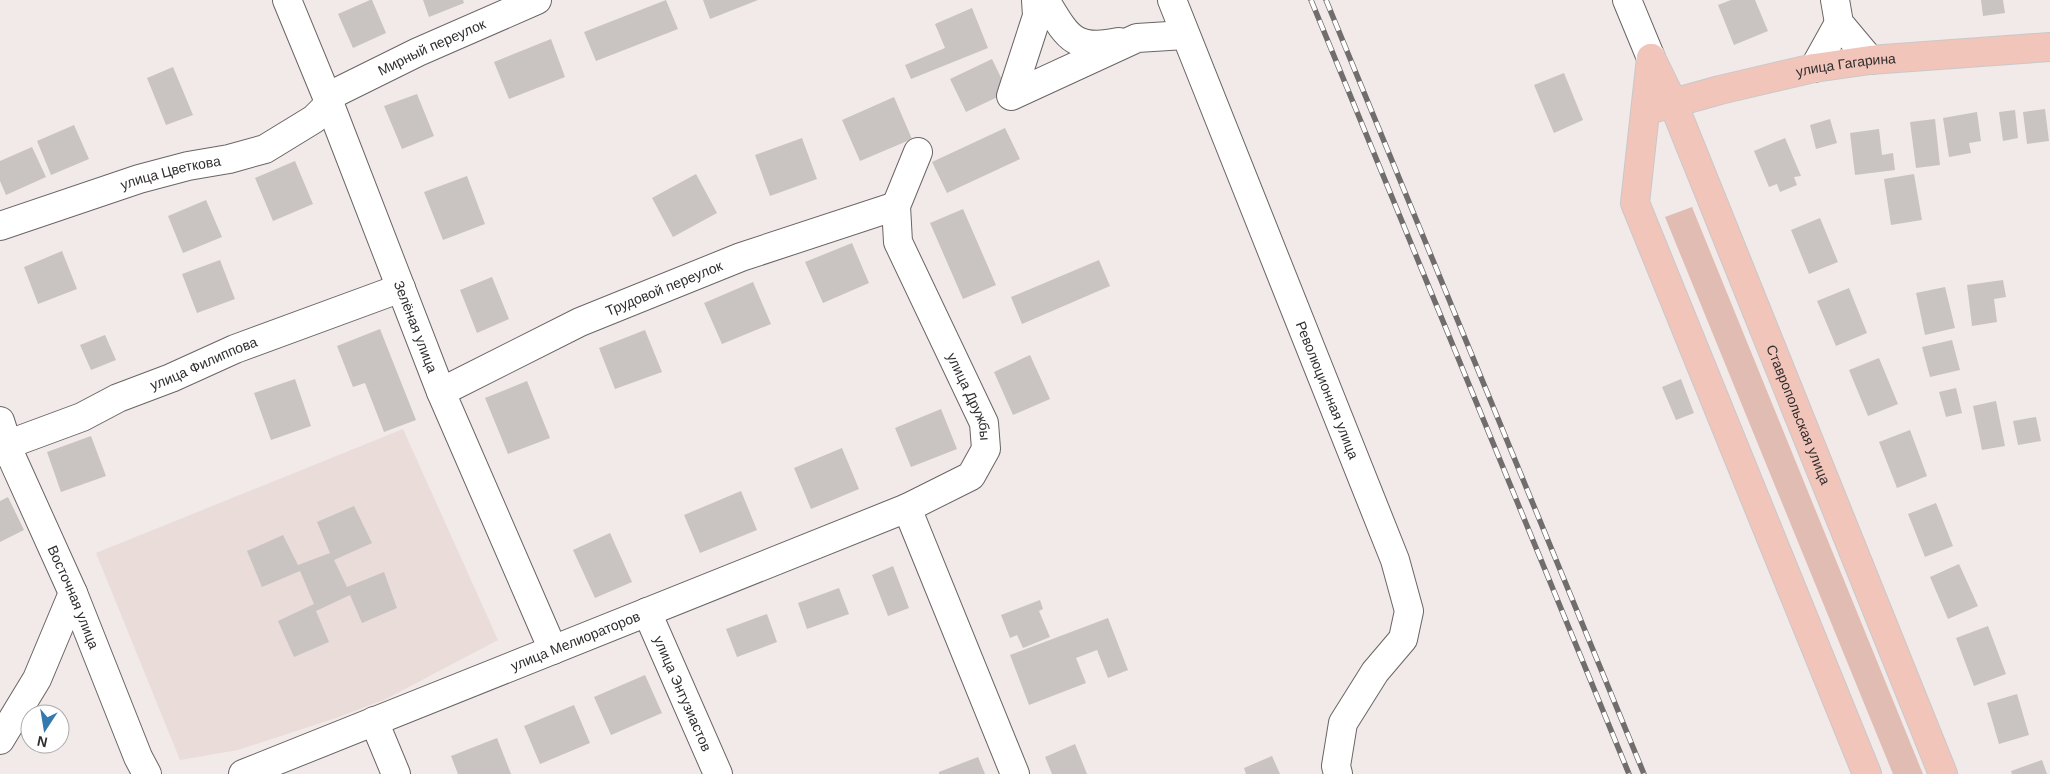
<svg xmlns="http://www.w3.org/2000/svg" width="2050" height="774" viewBox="0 0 2050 774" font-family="Helvetica,sans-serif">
<rect width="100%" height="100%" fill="#f1eae9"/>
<!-- built -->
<path fill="#eadcd8" d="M403 429 498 640 386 699 336 718 238 750 180 760 96 553Z"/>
<!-- green -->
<path fill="#e0bcb3" d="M1692 207 1923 774H1893L1665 217Z"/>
<!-- building -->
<path fill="#c9c3c1" d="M370 0H372L386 33 353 48 338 14Z
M423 0H463L464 3 429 17Z
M666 0 678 29 596 61 584 32Z
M703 0H758L710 19Z
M1731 0H1755L1768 31 1734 45 1718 5Z
M1981 0H2003L2005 13 1983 16Z
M972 8 988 48 911 79 905 65 945 48 935 24Z
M551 39 565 77 509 99 494 62Z
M992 59 1008 92 966 112 950 79Z
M173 67 193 115 166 125 147 78Z
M1564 73 1583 120 1554 133 1534 85Z
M417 94 434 136 402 149 384 106Z
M894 97 912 139 860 161 842 120Z
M2045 109 2049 141 2027 144 2023 112Z
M2015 110 2018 138 2003 141 1999 112Z
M1977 112 1981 141 1969 143 1971 153 1949 157 1943 118Z
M1830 119 1837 143 1816 149 1810 125Z
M1935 119 1940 165 1916 168 1910 122Z
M74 125 89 159 51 175 37 141Z
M1005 128 1020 159 947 193 932 162Z
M1879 129 1882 155 1893 153 1895 170 1855 175 1850 133Z
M802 138 817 179 770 196 755 155Z
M1785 138 1801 176 1794 177 1797 185 1780 192 1777 184 1769 187 1754 151Z
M32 147 46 177 6 195 0 181V161Z
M295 161 313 204 273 221 255 178Z
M696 174 717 213 673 237 652 198Z
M1914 174 1922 220 1891 225 1884 179Z
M467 176 485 224 443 240 424 192Z
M206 200 222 237 183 253 168 216Z
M963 209 996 285 963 299 930 223Z
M1820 218 1838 262 1809 274 1791 230Z
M852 243 869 283 823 303 805 262Z
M62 251 77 289 38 304 24 267Z
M220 260 235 299 197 313 182 274Z
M1099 260 1110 286 1022 324 1011 297Z
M492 277 509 319 477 333 460 290Z
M2003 280 2006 297 1994 299 1997 322 1972 326 1967 285Z
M753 282 771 324 722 344 704 303Z
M1945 287 1955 328 1925 335 1916 293Z
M1849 288 1867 333 1836 346 1817 301Z
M380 329 416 420 384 432 365 383 353 387 337 346Z
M645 330 662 372 615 389 599 348Z
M105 335 116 360 91 370 80 345Z
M1952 340 1960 370 1930 377 1922 347Z
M1030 355 1050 399 1013 415 994 372Z
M1879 358 1898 404 1868 416 1849 370Z
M295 379 311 426 271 440 254 393Z
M1681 379 1694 413 1676 420 1662 387Z
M527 381 550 438 508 454 485 398Z
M1956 388 1962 413 1946 417 1939 392Z
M1996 401 2005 446 1982 450 1973 406Z
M941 409 957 449 911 467 895 428Z
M2036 417 2041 441 2018 445 2013 421Z
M1910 430 1927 476 1897 488 1879 442Z
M91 436 106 476 61 492 47 452Z
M842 448 859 489 811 509 794 468Z
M741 491 757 530 700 553 684 515Z
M8 497 24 530 0 542V501Z
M1936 503 1953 546 1925 557 1908 514Z
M354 506 372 543 334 560 347 587 384 572 397 608 362 623 350 595 316 611 329 642 294 657 278 621 314 604 300 571 262 587 247 551 283 535 298 565 330 553 317 522Z
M610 533 632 582 595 598 573 550Z
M1959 564 1978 606 1948 619 1930 577Z
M893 566 909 608 888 616 872 575Z
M839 588 849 614 807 629 798 603Z
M1040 600 1043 609 1039 611 1050 637 1023 648 1017 635 1010 638 1001 615Z
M767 614 777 642 737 657 726 629Z
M1108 618 1128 670 1108 678 1097 650 1076 658 1086 683 1029 705 1010 655Z
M1988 626 2006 674 1974 686 1956 638Z
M645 675 662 713 611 735 594 697Z
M2017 694 2029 735 1999 744 1987 703Z
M574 705 590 743 540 764 524 726Z
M497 738 511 774H458L451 756Z
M1075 744 1087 774H1052L1045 757Z
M1272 756 1280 774H1246L1244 768Z
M978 757 985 774H939V772Z
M2042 760 2047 774H2012L2011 771Z"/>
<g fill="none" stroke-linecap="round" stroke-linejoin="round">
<defs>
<g id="minor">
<path id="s1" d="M287 0 327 97 441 392 553 650"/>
<path d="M1036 0 1037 16 1011 96 1137 38 1185 35"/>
<path d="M1045 0C1067 36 1073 52 1119 42"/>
<path id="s2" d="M1172 0 1395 560 1409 611 1403 639 1375 672 1343 723 1336 766 1338 774"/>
<path d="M1627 0 1651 58"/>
<path d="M1835 0 1839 23 1870 60"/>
<path d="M1814 68 1839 23"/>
<path id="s3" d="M327 97 418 52 537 0"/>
<path id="s4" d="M918 152 896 206 898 242 984 423 986 449 971 476 907 508 1015 774"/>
<path id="s5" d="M0 226 139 179 188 166 229 159 265 149 314 119 330 103"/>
<path id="s6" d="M441 392 580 322 741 257 896 206"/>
<path id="s7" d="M0 421 12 458 73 593 138 757 147 774"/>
<path id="s8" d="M9 444 82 417 118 398 171 378 235 349 401 288"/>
<path id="s9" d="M647 612 718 774"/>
<path d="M374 721 396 774"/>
<path d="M0 740 37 679 73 593"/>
<path id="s10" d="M243 774 907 508"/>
</g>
<g id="major">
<path id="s11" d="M1651 58 1673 103 1943 774"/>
<path d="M1651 58 1635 203 1867 774"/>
<path id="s12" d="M1655 108 1720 90 1814 68 1870 60 2050 47"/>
</g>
</defs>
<!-- minor casing -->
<use href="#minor" stroke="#6a6564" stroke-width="30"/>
<!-- major casing -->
<use href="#major" stroke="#c9c8c8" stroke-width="30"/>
<!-- minor -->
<use href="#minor" stroke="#fff" stroke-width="28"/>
<!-- major -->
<use href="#major" stroke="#f2c5bb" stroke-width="28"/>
<defs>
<path id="rail" d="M1311 0 1629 774
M1326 0 1644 774"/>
</defs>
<!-- rail casing -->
<use href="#rail" stroke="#716d6d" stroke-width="5.5"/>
<!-- rail -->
<use href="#rail" stroke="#fff" stroke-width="4" stroke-dasharray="11" stroke-linecap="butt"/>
</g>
<g text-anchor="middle" stroke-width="4" stroke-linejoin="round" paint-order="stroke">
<!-- street labels -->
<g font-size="14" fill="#302d2d" stroke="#fff">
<text dy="5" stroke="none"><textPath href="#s3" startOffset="116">Мирный переулок</textPath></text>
<text dy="5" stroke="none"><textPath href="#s12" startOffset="196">улица Гагарина</textPath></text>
<text dy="5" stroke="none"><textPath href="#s5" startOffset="179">улица Цветкова</textPath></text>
<text dy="5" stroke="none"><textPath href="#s6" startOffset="246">Трудовой переулок</textPath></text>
<text dy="5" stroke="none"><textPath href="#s1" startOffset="351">Зелёная улица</textPath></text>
<text dy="5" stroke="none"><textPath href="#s8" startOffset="211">улица Филиппова</textPath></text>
<text dy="5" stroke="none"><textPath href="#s2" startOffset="420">Революционная улица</textPath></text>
<text dy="5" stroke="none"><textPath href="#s4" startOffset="265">улица Дружбы</textPath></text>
<text dy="5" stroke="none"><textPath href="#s11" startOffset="386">Ставропольская улица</textPath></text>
<text dy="5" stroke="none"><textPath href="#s7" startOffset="191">Восточная улица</textPath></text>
<text dy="5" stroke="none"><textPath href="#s10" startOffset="358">улица Мелиораторов</textPath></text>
<text dy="5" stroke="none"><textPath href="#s9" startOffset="89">улица Энтузиастов</textPath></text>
</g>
</g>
<!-- north arrow -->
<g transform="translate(45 729) rotate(192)"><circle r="24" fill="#ffffff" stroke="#acabab"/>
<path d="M0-4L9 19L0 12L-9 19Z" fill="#347aaf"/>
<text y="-8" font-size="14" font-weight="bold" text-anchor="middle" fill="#302d2d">N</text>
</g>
</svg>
